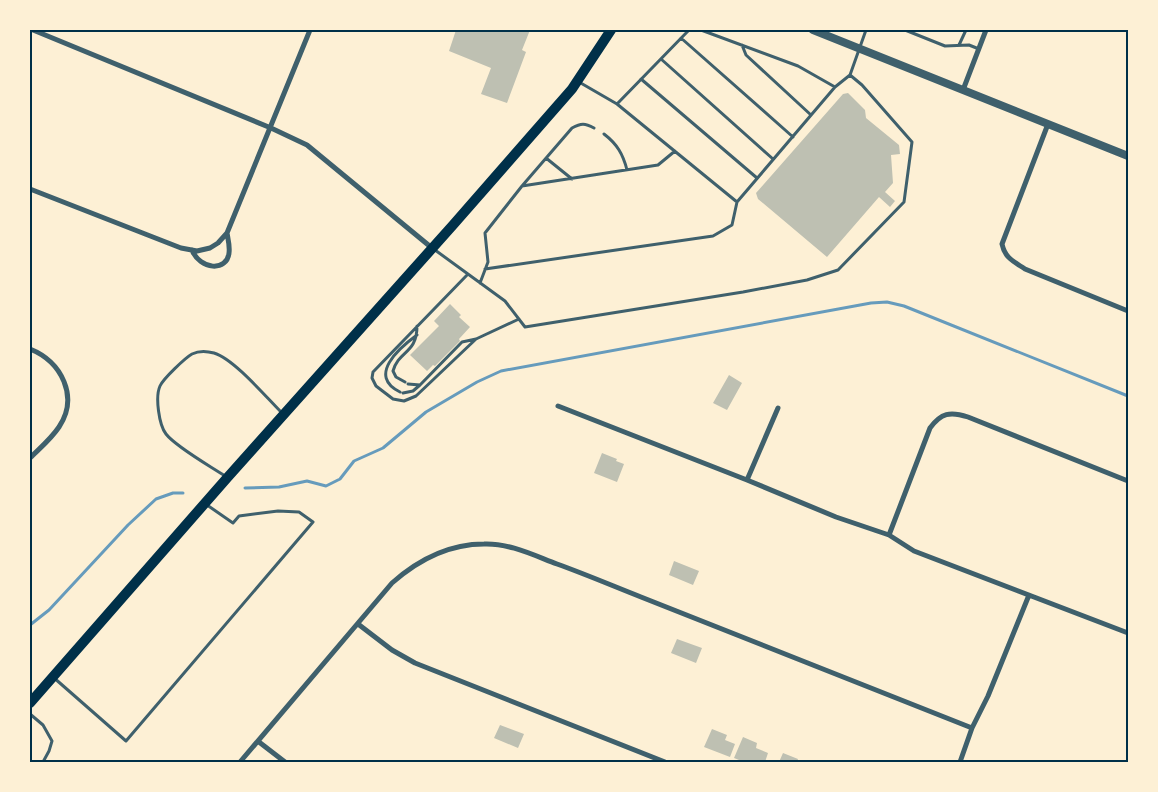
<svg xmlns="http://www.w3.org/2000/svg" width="1158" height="792" viewBox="0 0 1158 792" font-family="'Zilla Slab',serif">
<rect width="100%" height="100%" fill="#fdf0d5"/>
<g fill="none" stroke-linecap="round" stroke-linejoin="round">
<!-- stream -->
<path stroke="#669bbc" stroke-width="3" d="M245 488 279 487 307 481 326 486 340 479 354 461 383 448 426 412 477 382 501 371 871 303 887 302 904 306 1128 396
M30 625 49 610 128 525 156 499 173 493H183"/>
</g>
<!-- building -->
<path fill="#bec0b2" d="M456 30H530L522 50 526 52 507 103 481 94 491 68 449 51Z
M848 93 865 110 866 118 899 145 900 154 891 155 893 183 885 192 895 201 890 207 879 197 827 257 758 199 756 193 843 94Z
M450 304 461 315 459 317 470 327 459 339 460 341 435 366 433 365 427 371 410 355 439 326 434 321Z
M729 375 742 383 727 410 713 403Z
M602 453 617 459 616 461 624 464 617 482 594 473Z
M674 561 699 571 693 585 669 575Z
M677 639 702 648 696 663 671 653Z
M500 725 524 734 518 748 494 738Z
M712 729 727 735 725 740 735 744 730 757 704 747Z
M743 737 757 743 756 748 768 753 765 762H744L734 758Z
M783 753 798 759 797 762H779Z"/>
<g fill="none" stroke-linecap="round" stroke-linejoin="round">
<!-- service -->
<path stroke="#3f606c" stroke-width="3" d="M701 30 798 66 835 87
M905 30 945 46 969 45 979 49
M681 38 793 137
M742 45 746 55 811 115
M959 45 966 30
M661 59 773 159
M641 79 757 178
M579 82 617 104 689 30
M617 104 737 202 835 87 850 75 866 30
M604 134C617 144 623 154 627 170
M546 158 572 179
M522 186 572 128C581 123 585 123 594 128
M435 250 505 301 525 327 743 292 807 280 838 270 904 202 912 142 862 85 850 75
M485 269 713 236 732 225 737 202
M468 274 373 372 372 378 376 386 393 399 404 401 416 396 476 339
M480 283 488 262 485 233 522 186 658 165 675 151
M405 382 396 377 393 371C399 350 417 354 417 326
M408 384 420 385
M400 392C367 376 399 348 417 335
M403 393 413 391 420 385 462 342 476 339 519 319
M225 476C210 466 176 447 166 434 159 425 155 397 160 386 163 379 185 358 192 354 198 351 207 351 214 353 234 359 266 397 282 413
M53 677 126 741 313 522 299 512 278 511 239 516 233 523 207 505
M30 714 43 725 52 741 49 751 43 762"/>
<!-- minor -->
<path stroke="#3f606c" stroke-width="5" d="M33 30 271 128 307 145 432 248
M963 90 986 30
M1048 124 1002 244C1005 258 1013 261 1025 269L1128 311
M30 189 181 248 197 251 210 248 218 243 227 233 310 30
M192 250C200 270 227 272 229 253 230 246 228 239 227 233
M30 349C62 362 79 397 59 427 51 439 40 448 30 458
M558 406 747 480 836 517 889 535 914 551 1128 633
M747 480 778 408
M889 535 930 428C941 413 950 411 968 417L1128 481
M358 624 392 650 415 663 665 762
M259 742 285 762
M240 762 392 583C418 560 449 544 484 544 509 543 533 555 557 564 585 574 613 586 641 597 751 641 862 684 972 728
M960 762 972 728 988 696 1029 595"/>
<!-- tertiary -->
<path stroke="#3f606c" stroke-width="8" d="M813 30 1128 156"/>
<!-- primary -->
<path stroke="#003049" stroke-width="10" d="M30 703 227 478 453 225 572 89 611 30"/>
</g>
<!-- border -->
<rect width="1158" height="792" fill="none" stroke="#fdf0d5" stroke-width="62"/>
<rect x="31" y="31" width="1096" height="730" fill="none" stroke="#003049" stroke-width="2"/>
</svg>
